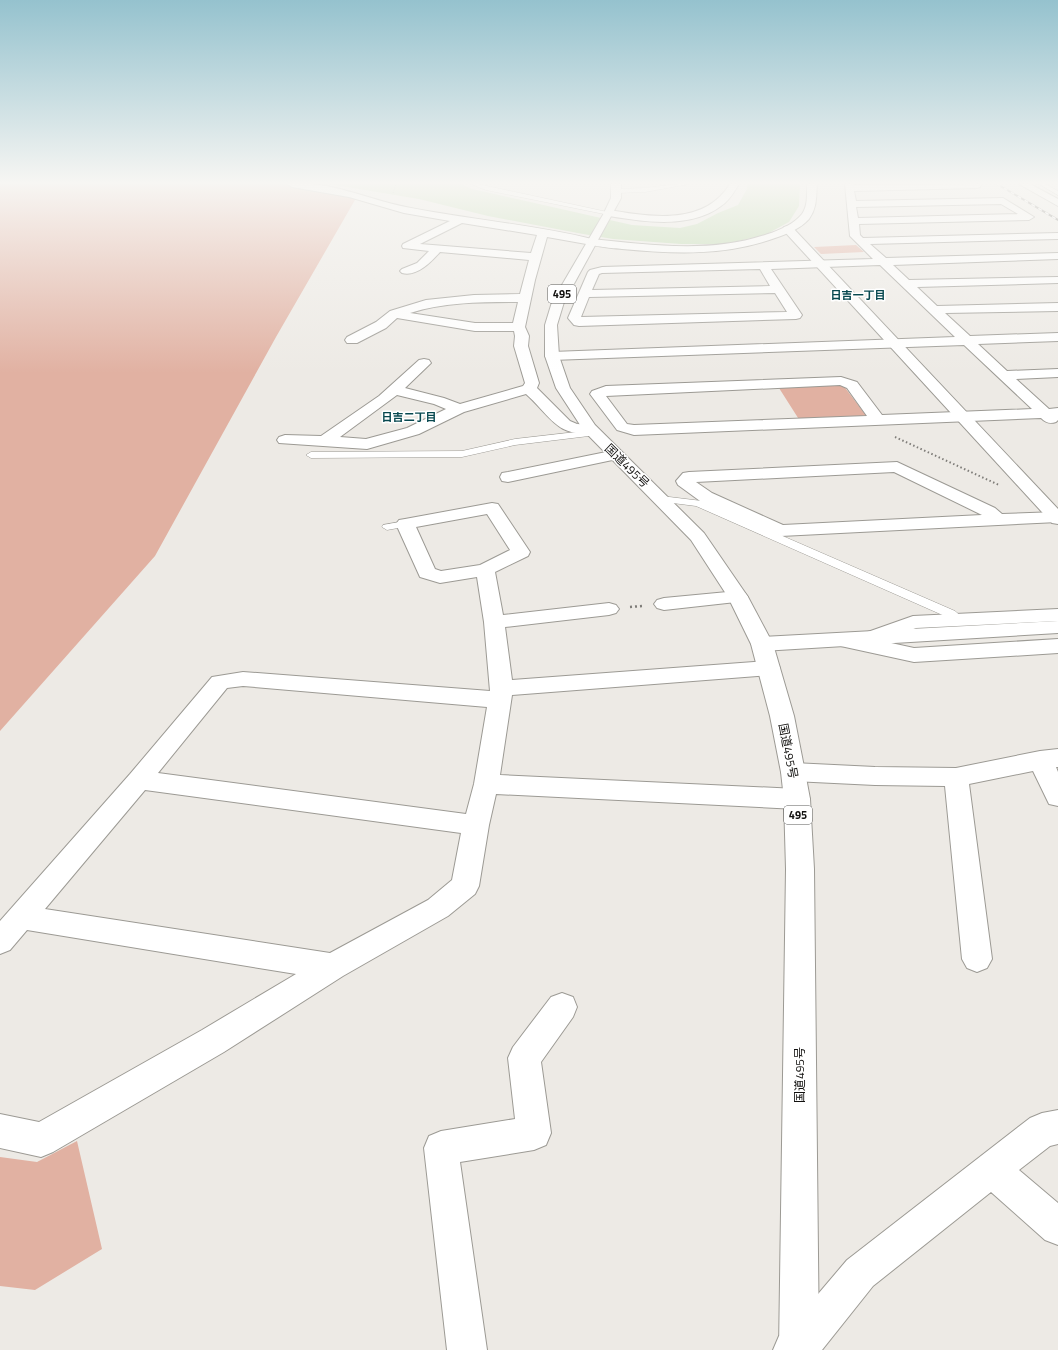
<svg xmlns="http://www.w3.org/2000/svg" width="1058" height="1350" viewBox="0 0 1058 1350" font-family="'Titillium Web','Noto Sans JP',sans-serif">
<rect width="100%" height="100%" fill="#edeae5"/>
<!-- green -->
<path fill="#e1b1a2" d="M0 184H303L359 193 276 337 155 556 0 731Z
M856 245 864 252 821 254 814 247Z
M843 385 868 418 800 421 779 388Z
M77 1141 102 1249 35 1290 0 1286V1157L37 1162Z"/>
<!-- water -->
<path fill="#b9d7a7" d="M329 184H461L472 189 632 225 680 228 697 224 718 213 738 205 747 189V184H800L799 206 789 222 765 235 724 244H681L613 239 583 234 488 216 419 199Z"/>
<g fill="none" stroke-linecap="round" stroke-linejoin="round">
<defs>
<path id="service" d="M471 184H478L612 213 609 215 486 190Z
M678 184H689L645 192 616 193 613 191 616 189 645 188Z
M1039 184H1045L1058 191V195Z
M594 430 597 431 599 433 597 435 515 445 462 457 311 458 306 455 311 452 462 451 515 439Z
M661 496 702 501 955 611 965 620 963 623C956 624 952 621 947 617L696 506 657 501 656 499Z
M405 521 409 522 410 524 409 526 387 530 382 527 383 525Z"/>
<path id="minor" d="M287 184C325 179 370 200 406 207 469 220 534 224 596 240L597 242 592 245 547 237 535 280 525 327 529 336 528 346 539 383 537 388 570 421 577 424 594 425 597 428 594 431C558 440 550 415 526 394L464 412 419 434 367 449 279 443 277 440 279 437 285 435 321 436 379 396 419 360 424 359 429 360 431 363 405 388 444 398 460 404 523 386 525 383 514 346 515 336 514 331H475L397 318 386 328 357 343H347L345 340 347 337 376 322 390 311 426 300 474 295 520 294 529 260 440 252C431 262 417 277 402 273L400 271 402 269 417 263 429 251 403 248 402 246 403 244 450 221 404 213 349 197 292 187ZM462 223 537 235 531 253 420 244ZM518 302 513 323H475L410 313C445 302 482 302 518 302ZM397 395 434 404 446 409 407 428 366 439 340 437Z
M730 184H739C734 192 729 201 721 206 691 229 644 222 609 216L604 213 609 210C651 217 704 226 730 184Z
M845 184H853L854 185 981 184 980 187 977 188 854 191 856 201 1003 198 1034 217 1029 220 859 224 860 235 863 238 1058 233V239L870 244 886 258 1058 253V259L893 265 909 280 1058 277V283L917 287 937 306 1058 303V311L945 313 970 336 1058 333V341L978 344 1007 371 1058 369V377L1016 379 1049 409 1058 408V420L1056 422C1050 424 1046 423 1041 418L634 435 617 430 590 394 592 391 606 386 841 377 857 382 882 415 1032 409 964 345 552 360 547 359 545 356 547 353 552 352 955 337 880 265 771 269 802 315 800 318 796 319 579 326 574 325 568 318 588 272 590 270 602 267 873 259 850 236ZM1001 204 1018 214 858 218 856 207ZM760 269 770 286 592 290 599 274 602 273ZM775 293 787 312 581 317 589 297ZM840 385 847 388 867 416 634 425 627 424 606 396Z
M1019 184H1030L1058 199V206Z
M616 450 622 452 624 455 622 458 508 482 502 481 500 477 502 473 508 472Z
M897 462 995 508 1002 514 1057 512 1058 522 781 536 716 509 700 501 678 485 676 481 683 473 689 472ZM894 472 982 515 783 525 712 493 696 482Z
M492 503 498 504 530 552 528 556 495 572 503 615 609 603 616 605 619 609 616 613 609 615 505 627 512 680 769 661 777 663 780 668 777 673 769 675 512 695 500 775 797 789 806 792 810 799 806 806 797 809 496 794 489 825 479 886 475 894 448 916 343 976 224 1052 53 1152 41 1157 0 1148V1114L39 1122 202 1030 296 974 27 930 10 950 0 954V921L130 774 212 677 243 672 490 691 484 622 477 577 440 583 420 577 396 524 399 520 405 519ZM487 514 510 550 480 565 441 571 435 569 416 527ZM243 686 487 707 474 784 466 814 158 773 227 688ZM145 790 461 833 452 880 428 900 330 953 45 909Z
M738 591 745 593 748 597 745 601 664 610 657 608 654 604 657 600 664 598Z
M1058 609V621L916 628 882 641 914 648 1058 639V653L914 662 836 645 832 640 836 635 843 633 860 637 862 634 913 616Z
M1058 749V767H1056L1058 772V806L1049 804 1033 771 969 784 992 959 987 968 977 972 967 968 962 959 945 786 875 785 793 781 784 778 781 772 784 766 793 763 875 767 956 768 1040 751Z
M562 993 573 997 577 1007 573 1017 541 1062 551 1133 546 1145 534 1150 460 1162 487 1350H447L424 1148 429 1136 441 1131 515 1119 508 1058 513 1047 551 997Z
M1058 1110V1144L1050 1146 1019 1170 1058 1203V1245L1045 1240 991 1192 873 1286 822 1350H773L779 1336 785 1333 847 1260 1030 1118 1042 1113Z"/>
<path id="tertiary" d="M788 226 792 227 1058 509V524L1052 523 784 231 783 229 784 227Z
M1058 621V633L762 651 755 649 751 644 755 639 762 637Z"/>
<path id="secondary" d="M807 184H817C816 197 817 208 809 219 800 229 787 234 775 238 725 256 674 254 622 249 614 248 591 247 587 242L592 239C651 245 711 254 768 234 780 230 794 224 802 214 808 206 807 194 807 184Z"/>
<path id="trunk" d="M611 184H621V198L564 302 557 325 559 356 570 388 595 425 704 533 748 597 773 644 794 716 805 772 810 799 814 869 819 1350H779L786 869 784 799 781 772 770 716 751 644 728 597 691 540 584 431 556 388 545 356V325L552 302 604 213 611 198Z"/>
</defs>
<!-- service casing -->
<use href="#service" stroke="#9c9a94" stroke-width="1"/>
<!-- minor casing -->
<use href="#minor" stroke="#9c9a94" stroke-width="2"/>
<!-- tertiary casing -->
<use href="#tertiary" stroke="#9c9a94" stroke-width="2"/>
<!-- secondary casing -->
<use href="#secondary" stroke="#9c9a94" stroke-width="2"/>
<!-- trunk casing -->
<use href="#trunk" stroke="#9c9a94" stroke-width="2"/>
<!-- path-far2 -->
<path stroke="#7f7d79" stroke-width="1" stroke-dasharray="1 1.5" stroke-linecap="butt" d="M393 193 396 184"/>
<!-- path-far1 -->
<path stroke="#7f7d79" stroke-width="2" stroke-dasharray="1.5 2.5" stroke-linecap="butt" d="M895 437 999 485"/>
<!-- path -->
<path stroke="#7f7d79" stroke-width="2.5" stroke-dasharray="2 3" stroke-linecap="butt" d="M630 607 643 606"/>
<!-- service -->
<use href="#service" fill="#fff" fill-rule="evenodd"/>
<!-- minor -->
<use href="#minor" fill="#fff" fill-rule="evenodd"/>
<!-- tertiary -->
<use href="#tertiary" fill="#fff" fill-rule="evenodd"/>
<!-- secondary -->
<use href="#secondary" fill="#fff" fill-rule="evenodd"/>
<!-- trunk -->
<use href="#trunk" fill="#fff" fill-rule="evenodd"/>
<defs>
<path id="rail" d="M997 184 1058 220"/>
</defs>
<!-- rail casing -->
<use href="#rail" stroke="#6a6865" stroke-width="2"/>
<!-- rail -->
<use href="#rail" stroke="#fff" stroke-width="1.5" stroke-dasharray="4" stroke-linecap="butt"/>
</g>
<!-- sky -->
<linearGradient id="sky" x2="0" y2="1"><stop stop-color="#95c2ce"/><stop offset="0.49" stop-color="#f7f6f3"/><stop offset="1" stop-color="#f7f6f3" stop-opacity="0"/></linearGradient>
<rect width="1058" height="373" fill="url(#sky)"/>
<g text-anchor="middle" stroke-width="3" stroke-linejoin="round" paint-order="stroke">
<!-- shield labels -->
<g fill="#fff" stroke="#595857" stroke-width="1">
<rect x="548" y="285" width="28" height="18" rx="3"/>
<rect x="784" y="806" width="28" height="18" rx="3"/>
</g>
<g font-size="11" font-weight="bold" fill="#12110f">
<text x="562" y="298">495</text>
<text x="798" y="819">495</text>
</g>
<!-- far-neighbourhood labels -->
<g font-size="11" font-weight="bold" fill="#07484f" stroke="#fff">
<text x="858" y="299">日吉一丁目</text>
<text x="409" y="421">日吉二丁目</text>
</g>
<!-- street labels -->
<g font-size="12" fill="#12110f" stroke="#fff">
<text transform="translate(627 466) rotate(44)" y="4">国道495号</text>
<text transform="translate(788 751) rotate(79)" y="4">国道495号</text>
<text transform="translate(800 1075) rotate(-90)" y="4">国道495号</text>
</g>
</g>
</svg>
